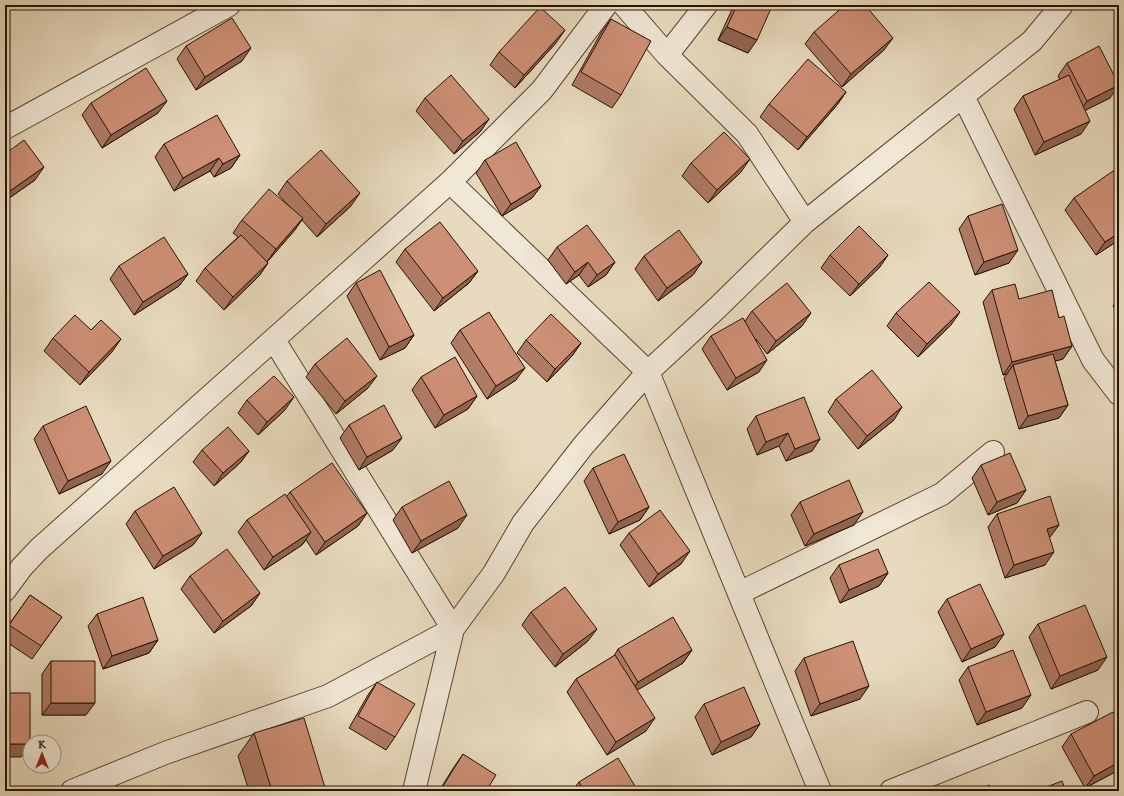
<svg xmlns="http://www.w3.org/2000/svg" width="1124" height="796" viewBox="0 0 1124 796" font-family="'IM FELL English',serif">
<rect width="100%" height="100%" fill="#e8dabe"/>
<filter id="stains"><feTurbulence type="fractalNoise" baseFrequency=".005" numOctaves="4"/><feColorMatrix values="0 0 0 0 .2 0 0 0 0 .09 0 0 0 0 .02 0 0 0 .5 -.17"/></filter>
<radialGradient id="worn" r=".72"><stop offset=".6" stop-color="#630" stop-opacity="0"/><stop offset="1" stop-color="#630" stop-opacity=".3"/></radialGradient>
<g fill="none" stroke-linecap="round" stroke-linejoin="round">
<defs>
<path id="minor" d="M624 5 667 55 747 134 805 222
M667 55 706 5
M963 96 1093 360 1119 394
M5 128 229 5
M450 182 648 372 820 791
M274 340 453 629 414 791
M5 590 22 567 39 549 450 182 542 90 606 5
M739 593 942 494 993 452
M72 791 165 753 328 696 453 629 494 573 523 523 583 446 648 372 717 308 805 222 1032 41 1062 5
M891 791 1087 712"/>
</defs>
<!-- minor casing -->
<use href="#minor" stroke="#574432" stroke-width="24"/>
<!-- minor -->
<use href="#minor" stroke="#f0e7d5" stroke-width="22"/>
</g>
<!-- wall -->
<path fill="#b07b65" stroke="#271203" d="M734 5H769L748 53 718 40Z
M611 19 621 95 612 108 572 85 602 31Z
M814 32 884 50 842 87 805 44Z
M556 43 515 88 490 65 499 52Z
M186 46 242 61 196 90 177 59Z
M1067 63 1110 98 1085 110 1081 134 1035 155 1014 109 1023 96 1060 80 1058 76Z
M846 92 837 105 798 150 760 117 769 104Z
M425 98 489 119 480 132 454 154 416 111Z
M91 103 158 113 102 148 82 115Z
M164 144 240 155 231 168 214 177 210 171 174 191 155 157Z
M5 154 35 180 5 201Z
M485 160 541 186 532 198 502 216 476 173Z
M691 163 741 172 708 203 682 176Z
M1119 173V240L1096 255 1065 210 1074 198Z
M287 181 351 206 317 237 302 220 294 231 267 262 268 263 259 276 224 310 196 281 205 268 238 237 233 233 242 220 290 207 278 194Z
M968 216 1009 263 975 275 959 229Z
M557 247 615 262 606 275 588 287 579 275 566 284 548 260Z
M405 249 478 271 469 283 434 311 396 262Z
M830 255H888L879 268 850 296 821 268Z
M644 256 702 262 693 275 658 301 635 269Z
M119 266 188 274 179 286 134 315 110 279Z
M356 283 414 335 405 348 380 360 347 296Z
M992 290 1019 299 1059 318 1072 346 1063 359 1055 361 1068 405 1059 418 1019 429 1004 378 1007 374 1003 375 983 302Z
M1119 298V316L1113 306Z
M752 311 802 326 767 354 756 339 759 372 727 390 702 349 711 336 745 321Z
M896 313 951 325 918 357 887 326Z
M460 330 516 380 487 399 451 343Z
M53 338 112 352 80 385 44 351Z
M526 340 581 343 572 356 547 382 517 353Z
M315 364 368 388 336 414 306 377Z
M421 377 477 396 468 409 435 428 412 390Z
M836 399 894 420 858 449 828 412Z
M247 400 285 410 258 435 238 413Z
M756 416 820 439 812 451 786 461 779 446 757 455 747 429Z
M349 425 393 450 359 470 340 438Z
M43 426 102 474 59 494 34 439Z
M202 450 249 451 240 463 214 486 193 462Z
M981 465 1026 490 1017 503 988 515 972 478Z
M593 468 649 507 640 520 609 534 584 481Z
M290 492 367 513 358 526 316 555 306 540 302 545 264 570 238 532 247 520 287 496Z
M800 502 854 525 805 546 791 515Z
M402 507 458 528 412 553 393 520Z
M135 511 202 533 193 545 154 569 126 524Z
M997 514 1059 525 1049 538 1045 565 1005 578 988 527Z
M629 533 681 564 649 587 620 545Z
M839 565 888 573 879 586 840 603 830 578Z
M190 576 260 593 251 606 214 633 181 589Z
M30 595 62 617 32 659 5 641V630Z
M947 599 1004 634 995 647 962 662 938 612Z
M531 612 588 641 555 667 522 625Z
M97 614 158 640 149 653 103 669 88 626Z
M1038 624 1098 670 1051 689 1029 637Z
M618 649 692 650 683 663 637 690 646 731 607 755 567 692 576 679 614 656Z
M804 658 860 699 811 716 795 671Z
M51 661 86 715H42V674Z
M968 667 1022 708 977 725 959 680Z
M377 682 395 737 386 750 349 728 368 695Z
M704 704 760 724 751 737 712 755 695 717Z
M254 733 326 791H249L238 756Z
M1071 734 1119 770 1085 788 1062 747Z
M463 754 486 791H439L454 767Z
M579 782 638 791H572Z"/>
<!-- shaded-wall -->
<path fill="#906452" stroke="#271203" d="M727 27 757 40 748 53 718 40Z
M565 30 556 43 515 88 524 75Z
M893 38 884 50 842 87 851 74Z
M251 48 242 61 196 90 205 77Z
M1119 85 1110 98 1078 114 1087 101Z
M846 92 837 105 798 150 807 137Z
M167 101 158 113 102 148 111 135Z
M489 119 480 132 454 154 463 141Z
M1090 121 1081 134 1035 155 1044 142Z
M240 155 231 168 214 177 223 164Z
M219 158 210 171 174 191 183 178Z
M750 159 741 172 708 203 717 190Z
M44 167 35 180 5 201V196L7 193Z
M541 186 532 198 502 216 511 204Z
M360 193 351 206 317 237 326 224Z
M303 218 294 231 267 262 276 249Z
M1119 233V240L1096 255 1105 242Z
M1018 250 1009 263 975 275 984 262Z
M888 255 879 268 850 296 859 284Z
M588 262 579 275 566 284 575 272Z
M615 262 606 275 588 287 597 275Z
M702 262 693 275 658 301 667 288Z
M268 263 259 276 224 310 233 297Z
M478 271 469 283 434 311 443 298Z
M188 274 179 286 134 315 143 302Z
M960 312 951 325 918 357 927 344Z
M811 313 802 326 767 354 776 341Z
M414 335 405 348 380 360 389 347Z
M121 339 112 352 80 385 89 372Z
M581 343 572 356 547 382 555 369Z
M1072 346 1063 359 1015 372 1013 365 1007 374 1003 375 1012 362Z
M767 360 759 372 727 390 736 378Z
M525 368 516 380 487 399 496 386Z
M377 376 368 388 336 414 345 401Z
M477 396 468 409 435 428 444 415Z
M294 397 285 410 258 435 267 422Z
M1068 405 1059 418 1019 429 1028 416Z
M902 407 894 420 858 449 867 436Z
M788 433 779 446 757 455 766 442Z
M402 438 393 450 359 470 367 457Z
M820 439 812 451 786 461 795 449Z
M249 451 240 463 214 486 223 473Z
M111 461 102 474 59 494 68 481Z
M1026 490 1017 503 988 515 997 502Z
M649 507 640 520 609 534 618 522Z
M863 512 854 525 805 546 814 534Z
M367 513 358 526 316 555 325 542Z
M467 515 458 528 412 553 421 541Z
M1059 525 1050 537 1038 542 1047 529Z
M311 532 302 545 264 570 273 557Z
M202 533 193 545 154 569 163 556Z
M690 551 681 564 649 587 658 574Z
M1054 552 1045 565 1005 578 1014 565Z
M888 573 879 586 840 603 849 590Z
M260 593 251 606 214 633 223 621Z
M597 629 588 641 555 667 563 654Z
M1004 634 995 647 962 662 971 649Z
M158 640 149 653 103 669 112 656Z
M692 650 683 663 629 695 638 682Z
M1107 657 1098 670 1051 689 1060 676Z
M869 686 860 699 811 716 820 704Z
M1031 695 1022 708 977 725 986 712Z
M51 703H95L86 715H42Z
M655 718 646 731 607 755 616 742Z
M760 724 751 737 712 755 721 742Z
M5 744H30L21 757H5Z
M1119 762V770L1085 788 1094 776Z"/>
<!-- building -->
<path fill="#cd8f75" stroke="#271203" d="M737 5H769L772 6 757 40 727 27Z
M845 5H865L893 38 851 74 814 32Z
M540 7 565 30 524 75 499 52Z
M232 18 251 48 205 77 186 46Z
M611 19 651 41 621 95 581 72Z
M1099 46 1119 85 1087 101 1067 63Z
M808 59 846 92 807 137 769 104Z
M146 68 167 101 111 135 91 103Z
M451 75 489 119 463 141 425 98Z
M1069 75 1090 121 1044 142 1023 96Z
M217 115 240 155 223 164 219 158 183 178 164 144Z
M724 132 750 159 717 190 691 163Z
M24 140 44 167 7 193 5 190V154Z
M516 142 541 186 511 204 485 160Z
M321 150 360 193 326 224 287 181Z
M1116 169 1119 173V233L1105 242 1074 198Z
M269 189 303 218 276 249 242 220Z
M1002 204 1018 250 984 262 968 216Z
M440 222 478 271 443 298 405 249Z
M587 225 615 262 597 275 588 262 575 272 557 247Z
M859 226 888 255 859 284 830 255Z
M679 230 702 262 667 288 644 256Z
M241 235 268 263 233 297 205 268Z
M164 237 188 274 143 302 119 266Z
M380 270 414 335 389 347 356 283Z
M929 282 960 312 927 344 896 313Z
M787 283 811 313 776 341 752 311Z
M1015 284 1019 299 1052 290 1059 318 1064 316 1072 346 1012 362 992 290Z
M489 312 525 368 496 386 460 330Z
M551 314 581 343 555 369 526 340Z
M75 315 91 330 101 320 121 339 89 372 53 338Z
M743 318 767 360 736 378 711 336Z
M347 338 377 376 345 401 315 364Z
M1053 354 1068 405 1028 416 1013 365Z
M455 357 477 396 444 415 421 377Z
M872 370 902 407 867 436 836 399Z
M274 376 294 397 267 422 247 400Z
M804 397 820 439 795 449 788 433 766 442 756 416Z
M384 405 402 438 367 457 349 425Z
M86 406 111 461 68 481 43 426Z
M228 427 249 451 223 473 202 450Z
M1010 453 1026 490 997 502 981 465Z
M624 454 649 507 618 522 593 468Z
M332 463 367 513 325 542 290 492Z
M849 480 863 512 814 534 800 502Z
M449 481 467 515 421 541 402 507Z
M174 487 202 533 163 556 135 511Z
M285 494 311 532 273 557 247 520Z
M1050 496 1059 525 1047 529 1054 552 1014 565 997 514Z
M660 510 690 551 658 574 629 533Z
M227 549 260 593 223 621 190 576Z
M878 549 888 573 849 590 839 565Z
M980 584 1004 634 971 649 947 599Z
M565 587 597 629 563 654 531 612Z
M30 595 62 617 41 646 9 625Z
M143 597 158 640 112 656 97 614Z
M1085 605 1107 657 1060 676 1038 624Z
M673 617 692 650 638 682 618 649Z
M853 641 869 686 820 704 804 658Z
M1013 650 1031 695 986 712 968 667Z
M615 655 655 718 616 742 576 679Z
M51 661H95V703H51Z
M377 682 415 704 395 737 358 716Z
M744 687 760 724 721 742 704 704Z
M5 693H30V744H5Z
M1113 712 1119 723V762L1094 776 1071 734Z
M304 718 326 791H272L254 733Z
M463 754 496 775 486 791H440Z
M618 758 638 791H584L579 782Z
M1062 781 1066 791H1036Z
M989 785 993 791H978Z"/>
<!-- margin -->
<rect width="1124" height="796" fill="none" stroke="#e8dabe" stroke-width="20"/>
<rect x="6" y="6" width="1112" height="784" fill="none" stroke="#271203" stroke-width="2"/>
<rect x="10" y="10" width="1104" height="776" fill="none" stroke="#271203"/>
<!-- north arrow -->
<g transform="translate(42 754)"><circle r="19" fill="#f0e7d5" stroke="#a09281"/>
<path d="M0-3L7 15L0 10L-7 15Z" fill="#8f2418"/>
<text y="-6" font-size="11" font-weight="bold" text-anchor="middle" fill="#271203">K</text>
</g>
<rect width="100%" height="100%" filter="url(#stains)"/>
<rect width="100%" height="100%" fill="url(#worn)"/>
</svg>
